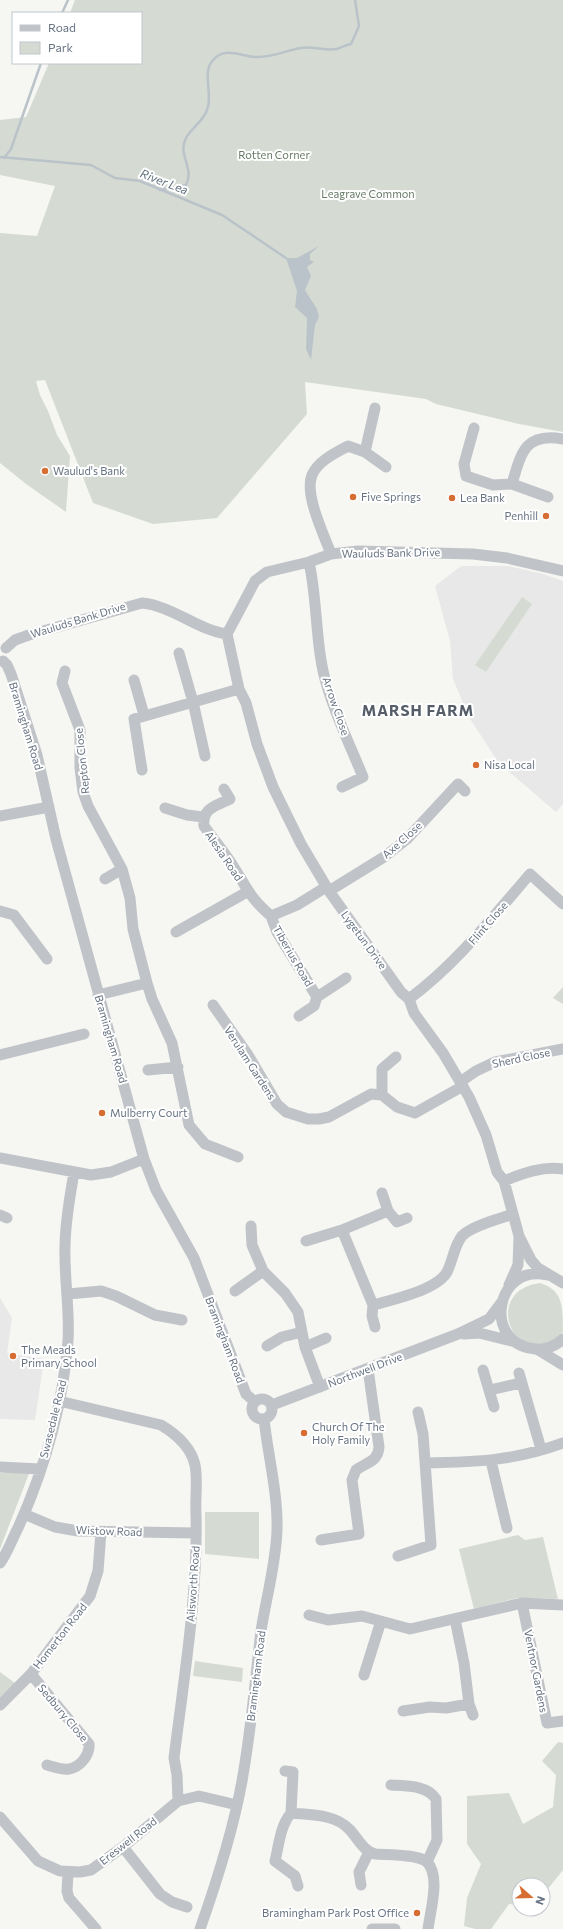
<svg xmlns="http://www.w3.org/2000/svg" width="563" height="1929" viewBox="0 0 563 1929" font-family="Commissioner,sans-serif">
<rect width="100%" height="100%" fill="#f6f6f3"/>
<!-- built -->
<path fill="#e7e8e7" d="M461 566H508L543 574 563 581V804L556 812 499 763 470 719 453 679 450 641 435 586Z
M0 1298 12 1318 7 1353 44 1359 35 1420 0 1419Z"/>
<!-- green -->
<path fill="#d5dbd3" d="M75 0H563V432L519 424 436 404 426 399 305 382 307 414 217 518 153 524 93 503 45 380 36 381 40 395 48 411 57 435 70 456 66 512 26 484 0 463V233L37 236 55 186 0 175V120L26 117 49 63H141V13H70Z
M522 597 532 604 486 672 475 665Z
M563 987V1004L553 998Z
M540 1283C563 1290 563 1306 563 1332 558 1338 553 1342 545 1344 508 1355 487 1290 540 1283Z
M30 1471 0 1549V1473Z
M205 1512H259V1559L205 1554Z
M518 1535 525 1540 543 1537 558 1599 517 1598 474 1609 459 1549Z
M195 1661 243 1668 242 1682 193 1676Z
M0 1672 15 1683 0 1697Z
M558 1742 563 1743V1870L543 1895V1885H519V1905L509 1904 491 1929H475L464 1926 467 1898 481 1864 467 1844V1796L509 1793 523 1824 553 1807 556 1775 542 1761Z"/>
<!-- water -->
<path fill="#bac3c9" d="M319 246 310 254V260L314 262 307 267 311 276 305 290 317 309 319 317 315 325 311 360 306 349 307 318 295 307 297 291 286 258H297Z"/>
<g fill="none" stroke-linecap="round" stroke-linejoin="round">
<!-- stream -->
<path stroke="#bac3c9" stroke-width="2.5" d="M62 13 68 0
M0 157 91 165 115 178 140 181 222 215 286 258
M4 158 11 149 41 63
M160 190 186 185C195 168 177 155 186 138 192 127 205 120 208 107 212 91 202 72 213 60 226 45 244 58 259 57 274 57 287 50 301 48 312 46 326 51 337 49 342 47 346 45 351 44L359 26 355 0"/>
<!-- minor -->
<path stroke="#c0c3c7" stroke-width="11" d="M474 428 464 464 466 476 493 485 512 484C521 453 525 432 563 439
M365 452 386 467
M512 484 548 497
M331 554C324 535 304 494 312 475 318 461 335 453 348 446L365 452 375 408
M309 562C318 602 315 648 327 686 336 717 351 747 363 777L342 787
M227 634 239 689 246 703 257 744 273 787 301 844 329 891 401 992 409 999 414 1013 443 1053 469 1097 486 1135 497 1172 504 1181 519 1236 531 1260 538 1268 563 1283
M227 634 255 581 267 572 309 562 331 554 358 551 473 554 507 558 563 571
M6 648 15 640 29 635 142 603C173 606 197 630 227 634
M179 653 193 702 205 756
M3 661 7 665 11 674 37 755 56 839 144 1159 156 1190 194 1258 246 1394 255 1402
M65 671 62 683 80 730V768L83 792 88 806 122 869 130 898 133 929 147 983 98 995
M134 680 144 715
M142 770 134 719 239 689
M224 789 230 799C216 806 202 808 204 826 214 840 226 854 235 869 248 890 251 899 271 916L297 905 326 887
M165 808 187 815 203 817
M0 816 49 807
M105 879 122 869
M329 891 384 857 407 839 458 784 465 791
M0 911 14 915 47 959
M271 916 277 932 317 997 346 978
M176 932 247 892
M147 983 152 999 172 1043 189 1125 205 1144 238 1157
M409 999C456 964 492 918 530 874L563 904
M213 1005 248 1055 277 1104 286 1112 308 1119H319L329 1117 371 1094 382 1095 397 1107 415 1113 463 1086
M299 1016 314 1006 317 997
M0 1055 84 1034
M148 1070 178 1067
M460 1082 476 1071 495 1062 563 1049
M382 1095V1069L396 1057
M0 1158 91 1175 111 1172 144 1159
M504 1181C523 1173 543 1166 563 1169
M382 1193 388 1211 397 1222 407 1218
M388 1211 342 1230 373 1305C392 1300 437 1290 447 1272 453 1260 454 1246 462 1236 471 1226 499 1219 513 1214
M0 1215 7 1218
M251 1226 252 1245 263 1271 285 1293 298 1312 305 1347 320 1387
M306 1241 342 1230
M547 1275C495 1263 482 1344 535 1349 545 1350 556 1346 563 1339
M509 1285 518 1265 519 1238
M235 1291 263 1271
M68 1294 101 1291 116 1296 155 1315 182 1320
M373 1305 372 1316 375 1327
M464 1334 479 1333 516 1342
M267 1346 282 1337 302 1332
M305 1347 326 1338
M537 1349 563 1365
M483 1370 494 1407
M519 1373 541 1449
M490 1390 521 1383
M252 1409a10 10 0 1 1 20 0a10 10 0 1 1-20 0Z
M59 1401 161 1425C176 1434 191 1447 195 1465 198 1480 195 1498 196 1514 198 1595 184 1677 174 1758L177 1775 178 1801 199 1796 237 1805
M272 1405 458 1334 489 1319 501 1303
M491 1461 507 1528
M425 1463C475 1462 515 1461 563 1443
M0 1467 40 1469
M24 1514 55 1527 78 1531 196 1533
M321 1540 359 1534 352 1480 356 1470C367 1462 378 1462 379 1447L368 1369
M398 1556 431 1545 423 1434 418 1412
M0 1563C8 1552 12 1539 18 1528 44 1470 63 1404 68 1341 70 1310 64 1278 65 1247 65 1222 70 1197 74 1172
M522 1603 547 1723 563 1721
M309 1615 328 1620 362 1616 410 1629 522 1603 563 1605
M31 1674 89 1744C90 1754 81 1767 69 1769 62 1770 54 1767 47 1765
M364 1675 381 1621
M469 1704 473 1715
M0 1705 31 1674 90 1596 98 1571 101 1532
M403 1711 430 1707 446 1708 469 1704 464 1663 455 1619
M285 1771 293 1772 291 1813C310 1815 335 1814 349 1829 358 1838 362 1850 375 1854 387 1855 418 1854 427 1862 441 1876 430 1912 428 1929
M391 1785C406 1786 427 1785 436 1799L437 1840 427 1862
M291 1813C280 1826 279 1845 275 1861L295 1876 298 1886
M0 1817 38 1861 60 1871 80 1872 91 1870 123 1847 178 1801
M123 1847 160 1894 172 1902 187 1907
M68 1873 67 1891 69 1898 96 1929
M361 1885 359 1872 369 1852
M200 1929C217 1881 233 1831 242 1781 251 1732 255 1681 261 1631 266 1598 276 1564 277 1530 278 1493 268 1456 264 1419
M372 1929H395"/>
</g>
<!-- markers -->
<g fill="#d66d33" stroke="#fff" stroke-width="1.5">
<circle cx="45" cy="471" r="4"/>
<circle cx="353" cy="497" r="4"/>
<circle cx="452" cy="498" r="4"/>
<circle cx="546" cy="516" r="4"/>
<circle cx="476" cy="765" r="4"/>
<circle cx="102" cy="1113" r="4"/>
<circle cx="13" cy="1356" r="4"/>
<circle cx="304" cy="1433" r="4"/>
<circle cx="417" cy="1913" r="4"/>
</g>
<g text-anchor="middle" stroke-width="4" stroke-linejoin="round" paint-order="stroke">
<!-- park labels -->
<g font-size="11" fill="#677a66" stroke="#fff">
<text x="274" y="159">Rotten Corner</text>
<text x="368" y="198">Leagrave Common</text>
</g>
<!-- poi labels -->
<g font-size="11" fill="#677382" stroke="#fff" text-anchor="start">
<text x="53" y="475">Waulud's Bank</text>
<text x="361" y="501">Five Springs</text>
<text x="460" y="502">Lea Bank</text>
<text x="538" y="520" text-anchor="end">Penhill</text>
<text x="484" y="769">Nisa Local</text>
<text x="110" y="1117">Mulberry Court</text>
<text x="21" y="1354">The Meads<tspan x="21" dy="13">Primary School</tspan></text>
<text x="312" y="1431">Church Of The<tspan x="312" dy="13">Holy Family</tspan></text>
<text x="409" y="1917" text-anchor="end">Bramingham Park Post Office</text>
</g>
<!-- street labels -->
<g font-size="11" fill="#677382" stroke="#fff">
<text transform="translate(391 553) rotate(-1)" y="4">Wauluds Bank Drive</text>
<text transform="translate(78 620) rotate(-17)" y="4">Wauluds Bank Drive</text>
<text transform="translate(336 706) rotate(71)" y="4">Arrow Close</text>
<text transform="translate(26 726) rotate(73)" y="4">Bramingham Road</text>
<text transform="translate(82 761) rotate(-96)" y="4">Repton Close</text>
<text transform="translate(402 840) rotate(-42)" y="4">Axe Close</text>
<text transform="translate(224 856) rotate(56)" y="4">Alesia Road</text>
<text transform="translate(488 923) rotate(-49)" y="4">Flint Close</text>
<text transform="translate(364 940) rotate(54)" y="4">Lygetun Drive</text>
<text transform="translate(293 956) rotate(60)" y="4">Tiberius Road</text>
<text transform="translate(111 1039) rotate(74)" y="4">Bramingham Road</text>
<text transform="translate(521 1058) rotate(-12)" y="4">Sherd Close</text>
<text transform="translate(250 1063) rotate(57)" y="4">Verulam Gardens</text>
<text transform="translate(225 1340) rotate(69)" y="4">Bramingham Road</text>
<text transform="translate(365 1370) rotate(-21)" y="4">Northwell Drive</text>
<text transform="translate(53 1419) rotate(-76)" y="4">Swasedale Road</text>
<text transform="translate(109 1531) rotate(2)" y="4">Wistow Road</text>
<text transform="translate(193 1584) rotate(-86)" y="4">Ailsworth Road</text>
<text transform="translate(60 1636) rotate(-52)" y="4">Homerton Road</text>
<text transform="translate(536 1671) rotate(79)" y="4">Ventnor Gardens</text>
<text transform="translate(256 1676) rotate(-83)" y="4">Bramingham Road</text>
<text transform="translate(63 1713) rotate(50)" y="4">Sedbury Close</text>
<text transform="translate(128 1841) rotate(-38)" y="4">Ereswell Road</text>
</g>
<!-- water labels -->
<g font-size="12" font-style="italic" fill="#63737f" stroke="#fff">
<text transform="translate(164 182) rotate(21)" y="4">River Lea</text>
</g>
<!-- district labels -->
<g font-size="15" font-weight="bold" letter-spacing="1" fill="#555d68" stroke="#fff">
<text x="418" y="716">MARSH FARM</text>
</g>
</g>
<!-- legend -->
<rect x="12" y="12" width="130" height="52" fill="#ffffff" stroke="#c2c7cd"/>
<rect x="20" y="25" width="20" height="6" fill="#c0c3c7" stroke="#c2c7cd"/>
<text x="48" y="32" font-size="12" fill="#677382">Road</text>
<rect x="20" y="42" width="20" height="12" fill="#d5dbd3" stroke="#c2c7cd"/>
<text x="48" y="52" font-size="12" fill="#677382">Park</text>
<!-- north arrow -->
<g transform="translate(531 1897) rotate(110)"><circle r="19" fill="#ffffff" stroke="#c2c7cd"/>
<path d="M0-3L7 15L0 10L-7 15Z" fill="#d66d33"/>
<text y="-6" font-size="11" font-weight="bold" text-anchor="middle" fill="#677382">N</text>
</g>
</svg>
